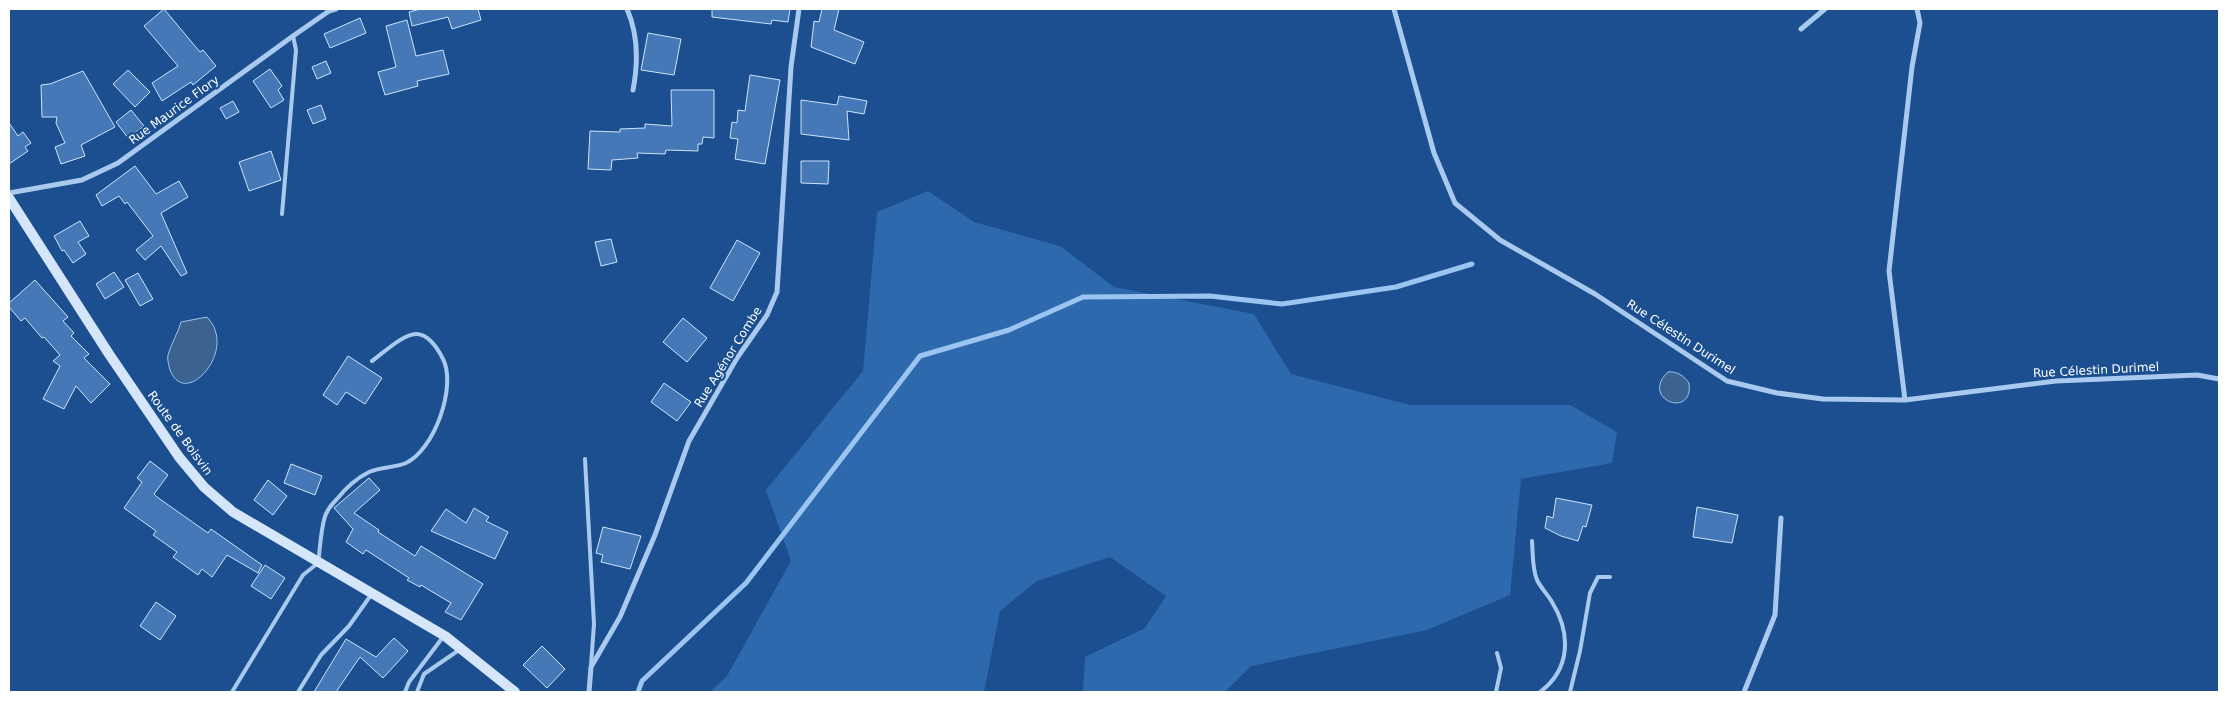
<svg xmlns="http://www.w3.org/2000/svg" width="2228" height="701" viewBox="0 0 2228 701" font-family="'DejaVu Sans',sans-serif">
<rect width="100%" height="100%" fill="#1b4f8f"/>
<!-- green -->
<path fill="#2e69ad" d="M928 191 974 222 1060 246 1114 287 1254 314 1291 374 1410 405H1570L1617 432 1612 463 1521 479 1510 595 1427 630 1251 666 1225 692H1083L1085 657 1145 628 1166 596 1110 557 1037 581 1000 611 984 692H710L727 676 791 561 766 490 863 371 877 212Z"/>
<!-- water -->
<path fill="#3c6290" stroke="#9cc4f0" d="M207 317C210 321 214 325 215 330 227 361 184 406 170 370 169 366 167 360 168 355 171 344 178 333 181 322Z
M1668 372C1677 371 1684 376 1689 383 1694 420 1639 399 1668 372Z"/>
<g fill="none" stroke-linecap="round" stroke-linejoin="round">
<!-- stream -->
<path stroke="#9cc4f0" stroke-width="5" d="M638 692 642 681 746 583 920 356 1009 330 1083 297 1210 296 1282 304 1396 287 1472 264"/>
</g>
<!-- building -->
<path fill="#4478b7" stroke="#cfe3fa" d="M164 9 200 52 203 50 216 66 193 85 191 82 162 101 152 83 178 66 144 26Z
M421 9H478L481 20 452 29 448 17 412 26 409 12Z
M712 9H790L788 22 772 20 771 24 712 17Z
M822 9H839L834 30 864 42 855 64 811 47 814 21 819 22Z
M360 18 366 33 330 48 324 34Z
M407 20 416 56 443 50 449 74 417 81 418 86 385 95 378 72 396 67 386 26Z
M648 33 681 39 674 75 641 70Z
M326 61 331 73 317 79 312 67Z
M270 69 282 86 278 90 284 100 271 108 253 81Z
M128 70 150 92 135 107 113 84Z
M83 71 115 127 81 145 85 156 61 164 55 147 65 143 56 123 57 117H42L41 85 50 84Z
M750 75 780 80 765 164 735 159 738 139 730 138 732 122 737 123 738 110 745 111Z
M671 90H714V138L703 137 702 144H698V151L666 150 665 154 637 153 638 158 612 160 611 170 588 169 590 131 620 132V129L645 128V124L672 126Z
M839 96 867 101 864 114 847 111 849 140 801 134V100L837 105Z
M233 101 239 112 226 119 220 108Z
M321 105 326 119 313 124 307 110Z
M131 110 144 126 128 138 116 122Z
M9 123 18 136 23 132 31 143 25 147 28 151 9 164Z
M271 151 281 180 249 191 239 162Z
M801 161H829L828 184 801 183Z
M135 166 156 194 179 181 188 197 161 213 187 273 181 276 161 246 145 260 136 250 153 236 127 202 125 204 119 196 102 206 96 195Z
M80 221 89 236 78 242 86 254 73 263 64 250 62 251 54 236Z
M611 239 617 262 601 266 595 242Z
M737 240 760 253 733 301 710 288Z
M114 272 124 287 105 299 96 284Z
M138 273 153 299 140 306 125 280Z
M35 280 68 317 63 321 74 333 71 336 89 354 84 358 110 384 91 403 76 386 64 409 43 399 60 366 53 361 60 355 44 337 42 338 25 318 21 321 9 307V303Z
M683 318 707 338 687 362 663 342Z
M348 356 382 378 365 404 346 392 337 405 323 395Z
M664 383 691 402 677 421 651 402Z
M150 461 168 475 154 494 157 497 208 533 211 529 262 565 258 573 227 555 212 577 202 569 198 575 173 557 177 552 153 535 156 531 124 508 142 482 137 478Z
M291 464 322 476 315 495 284 483Z
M369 478 380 490 354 513 379 530 378 532 415 556 421 546 483 584 461 620 445 612 451 603 421 585 420 587 407 580 409 578 366 550 363 554 346 542 353 529 334 508Z
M268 480 287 496 273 515 254 500Z
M1556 498 1592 505 1586 527 1583 526 1578 541 1561 536 1545 528 1547 516 1553 518Z
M1697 507 1738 515 1732 543 1693 537Z
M474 508 489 517 486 521 508 532 495 559 431 531 446 509 466 523Z
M603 527 641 536 630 569 601 562 603 555 596 553Z
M265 565 285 578 271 599 251 586Z
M156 602 176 616 160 640 140 626Z
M394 638 408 651 383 678 360 657 336 692H314L346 639 376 657Z
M542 646 565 669 547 688 523 665Z"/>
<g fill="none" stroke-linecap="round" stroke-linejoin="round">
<!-- lane -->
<path stroke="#a9c9ee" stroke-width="4" d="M282 214 296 50 293 36
M585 459 594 624 591 665
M1532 541C1533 554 1532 568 1537 580 1541 588 1548 595 1552 602 1571 633 1571 669 1540 692
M232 692 303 575 318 563C320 551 321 524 326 514 328 509 333 503 337 499 345 489 357 478 369 472 380 467 394 468 406 463 434 450 457 387 443 359 438 349 430 335 417 334 404 333 382 354 372 361
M298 692 321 655 349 626 371 595
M405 692 409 682 443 637
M417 692 424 674 459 650
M1496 692 1501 668 1497 653
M1570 692 1580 651 1590 593 1598 577H1610"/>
<!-- street -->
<path stroke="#a9c9ee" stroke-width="5" d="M627 9C638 34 638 64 633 90
M1394 9 1434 153 1455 203 1500 240 1595 294 1727 381 1777 393 1823 399 1905 400 2056 381 2197 375 2219 379
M1801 29 1825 9
M9 193 82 180 118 163 293 36 329 11 336 9
M1905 400 1889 271 1912 67 1920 23 1917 9
M589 692 591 667 620 617 655 535 689 441 737 358 767 315 777 292 791 67 799 9
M1744 692 1775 615 1781 518"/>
<!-- secondary -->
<path stroke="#d6e6fa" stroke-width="10" d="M9 198 109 354 179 457 204 487 233 512 445 636 515 692"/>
</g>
<g text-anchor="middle" stroke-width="4.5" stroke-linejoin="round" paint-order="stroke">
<!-- street labels -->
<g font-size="12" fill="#fff" stroke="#1b4f8f">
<text transform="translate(174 110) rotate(-36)" y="4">Rue Maurice Flory</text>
<text transform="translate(1681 337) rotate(33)" y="4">Rue Célestin Durimel</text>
<text transform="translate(728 357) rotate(-58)" y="4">Rue Agénor Combe</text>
<text transform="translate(2096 370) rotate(-3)" y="4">Rue Célestin Durimel</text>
<text transform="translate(180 433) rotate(54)" y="4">Route de Boisvin</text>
</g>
</g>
<!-- border -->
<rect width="2228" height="701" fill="none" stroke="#ffffff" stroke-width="20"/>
</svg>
